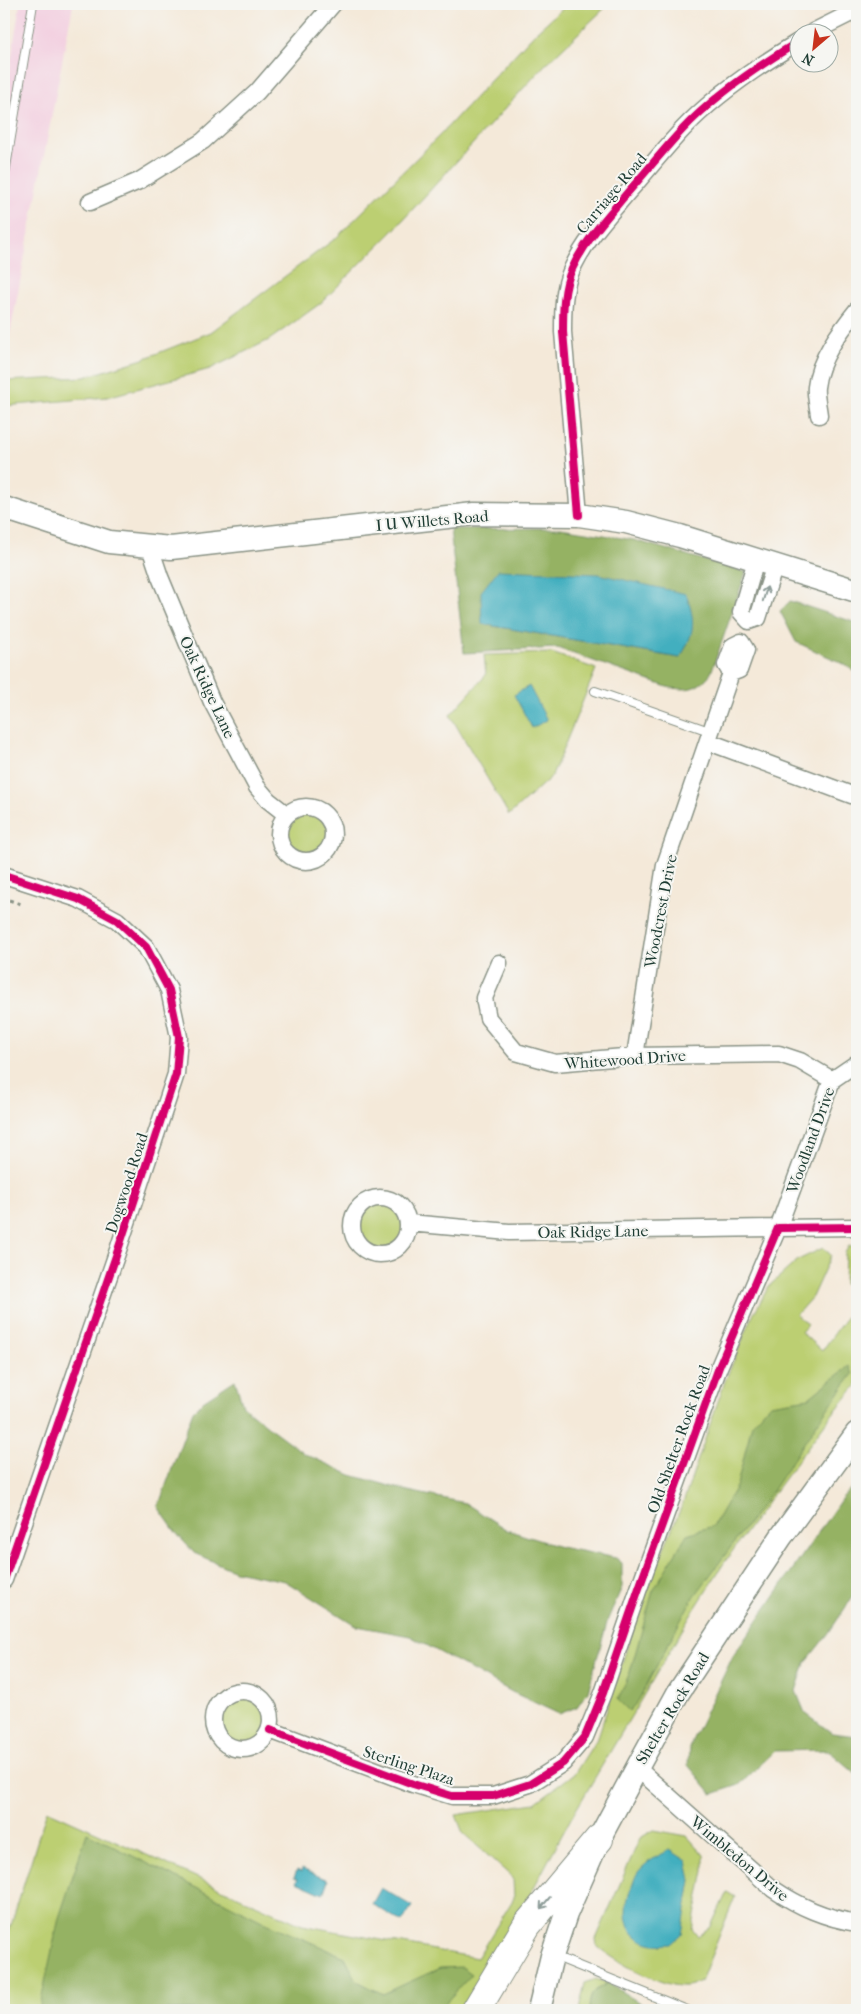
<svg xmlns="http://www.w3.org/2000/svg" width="861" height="2014" viewBox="0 0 861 2014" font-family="'IM FELL French Canon',serif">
<rect width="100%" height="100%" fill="#f6f6f2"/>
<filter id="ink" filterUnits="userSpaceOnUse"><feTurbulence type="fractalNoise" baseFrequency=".02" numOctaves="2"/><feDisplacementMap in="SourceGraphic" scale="10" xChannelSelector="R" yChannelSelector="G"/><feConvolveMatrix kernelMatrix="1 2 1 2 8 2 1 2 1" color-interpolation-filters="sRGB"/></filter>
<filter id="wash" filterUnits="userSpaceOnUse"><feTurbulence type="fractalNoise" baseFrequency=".0096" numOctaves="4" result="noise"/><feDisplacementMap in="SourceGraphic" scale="20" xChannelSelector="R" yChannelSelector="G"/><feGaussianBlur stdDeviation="1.12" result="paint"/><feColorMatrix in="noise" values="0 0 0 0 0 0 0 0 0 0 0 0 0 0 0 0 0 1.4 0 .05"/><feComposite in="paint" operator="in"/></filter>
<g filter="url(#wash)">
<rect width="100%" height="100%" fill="#f4e9d9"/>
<!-- built -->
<path fill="#f3cfe0" d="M20 4H73L4 365V105Z"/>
<!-- green -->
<path fill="#bccf72" stroke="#6e8653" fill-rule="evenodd" d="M567 4H609L544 66 391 233 321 303 269 340 210 369 107 397 4 406V381L85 377 143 359 211 332 336 238 441 134 535 33Z
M552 653 596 669 552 776 509 815 450 715 486 675 484 655Z
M279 834a27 27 0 1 1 54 0a27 27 0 1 1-54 0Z
M352 1226a28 28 0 1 1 56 0a28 28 0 1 1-56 0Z
M849 1246H857V1295L844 1284 845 1253Z
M823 1248 831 1255 812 1297 796 1315 808 1324 801 1332 822 1351 857 1302V1385L830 1417 778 1487 724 1563 691 1615 570 1820 494 1962 482 1982 459 2010H4V1935L9 1932 47 1810 302 1925 477 1958 514 1898 513 1878 463 1833 456 1815 535 1803 575 1773 598 1737 645 1592 683 1503 725 1381 754 1313 769 1286 798 1260Z
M213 1720a29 29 0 1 1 58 0a29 29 0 1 1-58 0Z
M654 1830 687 1836 704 1855V1871L692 1930 698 1936 711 1926 727 1892 735 1897 701 1981C696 1983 690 1986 686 1986 663 1988 614 1961 597 1946L596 1939 640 1838ZM691 1880 686 1907 661 1946Z
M596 1979 608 1983C593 1991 590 1993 589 2010H579L585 1983Z"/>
<!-- forest -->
<path fill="#95b264" stroke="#5a784c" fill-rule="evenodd" d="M561 528 634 540 746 572 711 673C698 690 687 691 667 687L557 648 464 653 450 529ZM482 624 688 643 679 658Z
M790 601 857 623V673L842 663 796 642 780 611Z
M849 1366 853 1374 820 1419 770 1494 691 1601 638 1701 629 1711 618 1700 630 1672 653 1591 687 1534 713 1526 737 1485 752 1424 770 1404 809 1398Z
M235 1380 243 1406 270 1428 305 1454 351 1475 408 1491 465 1503 507 1530 560 1547 616 1558 622 1563V1587L608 1619 588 1691 577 1707 559 1714 512 1692 410 1636 357 1626 285 1581 235 1571 194 1553 177 1534 158 1507 193 1411 203 1401Z
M857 1482V1590L828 1634 805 1663 796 1691 805 1713 832 1733 857 1736V1775L828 1750 775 1751 739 1785 712 1794 688 1765 689 1747 733 1656 842 1498Z
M87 1833 266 1923 345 1957 357 1981 383 1994 440 1968 462 1967 472 1974 439 2010H39L59 1918Z
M608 1983 651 2010H589C590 1993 593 1991 608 1983Z"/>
<!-- water -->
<path fill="#42afbf" stroke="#30767a" d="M498 570 598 574 686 594C696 622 695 632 680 658L482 624 481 592Z
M529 686 547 720 532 728 514 695Z
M670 1850 687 1861 691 1880 682 1934 671 1944C633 1949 617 1923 631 1889 633 1884 635 1876 638 1872 647 1861 658 1856 670 1850Z
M302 1869 328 1880 323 1894 296 1882 298 1879 294 1877 297 1870 301 1872Z
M381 1888 412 1906 402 1922 372 1904Z"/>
</g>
<g filter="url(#ink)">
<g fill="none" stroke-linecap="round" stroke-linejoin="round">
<defs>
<path id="lane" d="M4 179 33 4
M595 691 712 732
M554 1956 687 2010"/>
<path id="street" d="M813 32 857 10
M90 202 139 181 203 141 257 92 333 4
M819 415C818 406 815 395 816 387 819 359 840 331 857 310
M579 515 563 332C563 312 563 288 572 269 585 240 608 216 628 192 647 171 664 149 683 129 716 94 758 66 798 42
M150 547 160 577 212 702 257 787 268 800 287 815
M756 560 741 612 749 621 758 618 775 565
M741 642 746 650 739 670 731 673 726 665 733 646Z
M709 742 857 797
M279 834a27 27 0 1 1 54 0a27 27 0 1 1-54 0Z
M4 875 78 899 117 920 146 947 169 990 179 1037 176 1074 118 1250 4 1580
M499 963 484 998 488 1018 516 1052 555 1063 635 1056 779 1054 800 1061 832 1080
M635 1056 665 865 731 673
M352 1226a28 28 0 1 1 56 0a28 28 0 1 1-56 0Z
M409 1223 509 1232 778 1228 832 1080 857 1063
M213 1720a29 29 0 1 1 58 0a29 29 0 1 1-58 0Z
M270 1730 413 1784 452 1796H493L530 1784 563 1763 585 1737 603 1693 638 1591 719 1367 778 1228 857 1227
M637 1768 773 1889C800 1907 825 1918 857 1923"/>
<path id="secondary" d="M4 508 109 542 171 548 474 514 579 515 626 522 680 536 857 591
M539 2010 552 1956 566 1914 599 1839 637 1768 678 1693 781 1537 857 1433"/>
<path id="highway" d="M476 2010 527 1925 599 1839"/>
</defs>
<!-- lane casing -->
<use href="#lane" stroke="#8a9386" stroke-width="10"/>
<!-- street casing -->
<use href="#street" stroke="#8a9386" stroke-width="19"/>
<!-- secondary casing -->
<use href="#secondary" stroke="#8a9386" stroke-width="25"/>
<!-- highway casing -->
<use href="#highway" stroke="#8a9386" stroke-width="30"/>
<!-- path -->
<path stroke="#8a9386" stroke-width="3" stroke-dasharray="4 4" stroke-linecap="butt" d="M9 900 21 904"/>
<!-- lane -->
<use href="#lane" stroke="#fff" stroke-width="8"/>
<!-- street -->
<use href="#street" stroke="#fff" stroke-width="16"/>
<!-- secondary -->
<use href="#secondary" stroke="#fff" stroke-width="22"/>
<!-- highway -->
<use href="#highway" stroke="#fff" stroke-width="28"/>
<defs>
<path id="cycleway" d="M579 515 563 332C563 312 563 288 572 269 585 240 608 216 628 192 647 171 664 149 683 129 716 94 758 66 798 42
M4 875 78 899 117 920 146 947 169 990 179 1037 176 1074 118 1250 4 1580
M270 1730 413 1784 452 1796H493L530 1784 563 1763 585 1737 603 1693 638 1591 719 1367 778 1228 857 1227"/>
</defs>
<!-- cycleway casing -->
<use href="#cycleway" stroke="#f6f6f2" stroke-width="11"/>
<!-- cycleway -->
<use href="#cycleway" stroke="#d6006c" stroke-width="8"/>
</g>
<!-- one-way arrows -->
<defs><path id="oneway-shaft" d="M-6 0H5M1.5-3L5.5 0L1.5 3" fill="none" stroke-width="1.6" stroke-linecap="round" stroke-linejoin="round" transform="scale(1.25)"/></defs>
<g stroke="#8f9e9a">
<use href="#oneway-shaft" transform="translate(765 594) rotate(-73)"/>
<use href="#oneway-shaft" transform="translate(545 1903) rotate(130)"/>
</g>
</g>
<g text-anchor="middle" stroke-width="4" stroke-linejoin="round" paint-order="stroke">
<!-- street labels -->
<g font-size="16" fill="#1f3d34" stroke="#f6f6f2">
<text transform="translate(611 193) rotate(-50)" y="6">Carriage Road</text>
<text transform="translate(432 520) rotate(-5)" y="6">I U Willets Road</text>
<text transform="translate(208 687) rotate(65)" y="6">Oak Ridge Lane</text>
<text transform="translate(660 911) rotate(-79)" y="6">Woodcrest Drive</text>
<text transform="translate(625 1059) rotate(-4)" y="6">Whitewood Drive</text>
<text transform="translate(810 1140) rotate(-70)" y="6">Woodland Drive</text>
<text transform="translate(126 1183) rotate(-72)" y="6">Dogwood Road</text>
<text transform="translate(593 1231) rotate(-1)" y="6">Oak Ridge Lane</text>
<text transform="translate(678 1439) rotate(-70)" y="6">Old Shelter Rock Road</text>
<text transform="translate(672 1708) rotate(-59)" y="6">Shelter Rock Road</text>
<text transform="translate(409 1765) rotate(18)" y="6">Sterling Plaza</text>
<text transform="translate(740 1858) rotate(40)" y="6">Wimbledon Drive</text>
</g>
</g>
<!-- margin -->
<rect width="861" height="2014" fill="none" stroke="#f6f6f2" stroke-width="20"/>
<!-- north arrow -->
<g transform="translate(814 48) rotate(208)"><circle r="24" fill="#f6f6f2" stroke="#a0aca6"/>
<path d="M0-4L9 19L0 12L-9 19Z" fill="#c8321e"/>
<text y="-8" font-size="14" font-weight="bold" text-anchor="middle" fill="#1f3d34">N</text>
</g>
</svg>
